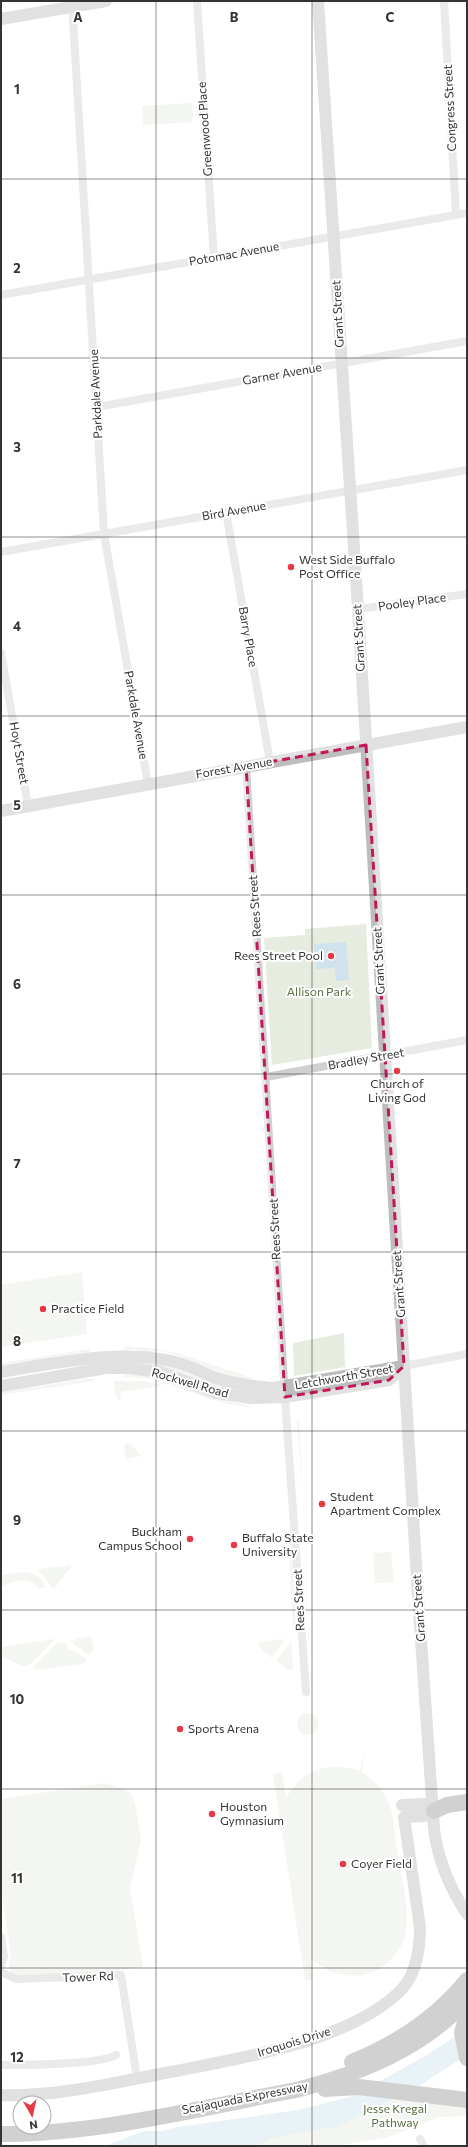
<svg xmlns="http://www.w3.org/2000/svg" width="468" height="2147" viewBox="0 0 468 2147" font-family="Commissioner,sans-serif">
<rect width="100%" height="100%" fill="#fff"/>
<!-- green -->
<path fill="#e6ecdf" d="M192 103 193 122 143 125 142 106Z
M366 924 372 1048 272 1065 264 938 305 935V929Z
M82 1272 87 1334 1 1347V1285Z
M344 1333 345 1367 294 1376 293 1343Z
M125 1346 151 1348 176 1353 253 1378C232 1387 181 1349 156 1351 154 1351 151 1353 148 1354 139 1350 133 1347 124 1352Z
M90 1349 89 1352 1 1366V1363Z
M134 1362 176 1367 274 1395 221 1389Z
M125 1374 157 1377 219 1399 252 1406 249 1407C238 1406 227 1404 216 1401 184 1391 158 1377 125 1377Z
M93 1378 95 1381 1 1395V1392Z
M113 1381H143L164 1385 120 1392 121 1399 119 1400 116 1397Z
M298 1420 299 1421 303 1495 297 1422Z
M127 1443 131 1444 141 1456 126 1459 124 1446Z
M391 1552 394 1582 375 1583 373 1553Z
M289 1559 292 1561 296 1627 293 1626Z
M72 1565 55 1588 52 1589 47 1580 38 1571 39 1569Z
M24 1572C33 1573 44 1577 45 1587L39 1589C30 1576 13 1580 1 1588V1575Z
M91 1636 94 1650 89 1655 70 1641Z
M55 1639 31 1664 22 1666 1 1656V1647Z
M282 1639 284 1641 272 1658 258 1646 259 1642Z
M291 1641 293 1668 290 1671 276 1661Z
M58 1642H64L68 1645 67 1648 86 1658V1662L82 1664 35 1670 34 1666Z
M297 1724a11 11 0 1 1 22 0a11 11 0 1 1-22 0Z
M364 1750 362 1772C374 1780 383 1790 389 1804 394 1815 394 1830 396 1843 400 1870 411 1909 405 1936 403 1945 397 1952 391 1959 368 1984 334 1979 310 1958L313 1979 305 1980 273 1774 282 1772 286 1798C304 1768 328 1761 360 1771Z
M105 1783 123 1789 129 1792 135 1802 141 1840 130 1888 143 1967 94 1973 18 1976 12 1974 9 1968 11 1956 1 1889V1799Z
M392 2097 467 2107V2116L439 2117 385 2138 335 2146H255L277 2137 365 2114Z"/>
<!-- water -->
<path fill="#cfe2ee" d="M346 942 349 980 336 981 335 968 316 969 314 944Z
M467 2029V2055L414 2089 339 2126 277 2137 255 2146H105L144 2131H162L178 2127 298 2110 353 2096 425 2056Z"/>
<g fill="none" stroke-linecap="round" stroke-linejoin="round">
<!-- street -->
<path stroke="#d0d0d0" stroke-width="8" d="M197 1 214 258
M444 1 456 215
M72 2 104 534 148 784
M1 295 467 213
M97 407 467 341
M226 512 270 762
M1 552 467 470
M358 609 467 594
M1 653 28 806
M246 766 286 1413 306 1692
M266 1077 467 1040
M404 1366 467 1354
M1 1937 4 1956 1 1965
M1 1972 16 1979 121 1975 137 2078
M1 2065C23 2065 99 2065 116 2055
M420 2139 424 2146"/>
<!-- secondary -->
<path stroke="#bdbdbd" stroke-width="12" d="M318 1 358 609 418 1596 434 1829C438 1861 449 1887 467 1914
M1 19 106 1
M1 811 467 727
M1 1372C57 1363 127 1347 182 1364 193 1367 203 1373 213 1377 232 1384 253 1386 273 1388L404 1366
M1 1386 106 1368H129L160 1372 217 1393 251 1398 285 1397 389 1380 404 1366
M402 1805 424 1804 434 1811
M1 2095C54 2097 108 2084 160 2074 230 2060 344 2044 398 1993 416 1977 420 1950 420 1927L404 1817 425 1816 434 1811"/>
<!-- highway -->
<path stroke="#9a9a9a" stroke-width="16" d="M434 1811 447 1805 467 1802
M467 2014 462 2033 467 2058
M352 2062C396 2044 437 2017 467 1980
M325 2089 359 2087 467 2100
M1 2134C100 2134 199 2108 296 2090 359 2074 422 2049 467 2000"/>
</g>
<!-- marked area -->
<path d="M0 0H468V2147H0ZM366 745 404 1366 389 1380 285 1397 246 766Z" fill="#fff" fill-opacity=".55" fill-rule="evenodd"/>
<path fill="none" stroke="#c2185b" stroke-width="3" stroke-dasharray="8 5" stroke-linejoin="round" d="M366 745 404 1366 389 1380 285 1397 246 766Z"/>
<!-- grid -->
<path fill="none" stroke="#333" stroke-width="1" stroke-opacity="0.55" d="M156 1V2146M312 1V2146M1 179H467M1 358H467M1 537H467M1 716H467M1 895H467M1 1074H467M1 1252H467M1 1431H467M1 1610H467M1 1789H467M1 1968H467"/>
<!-- markers -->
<g fill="#e63946" stroke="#fff" stroke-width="1.5">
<circle cx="291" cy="567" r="4"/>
<circle cx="331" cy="956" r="4"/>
<circle cx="397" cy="1071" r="4"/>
<circle cx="43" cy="1309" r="4"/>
<circle cx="322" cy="1504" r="4"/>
<circle cx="190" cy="1539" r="4"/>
<circle cx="234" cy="1545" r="4"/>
<circle cx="180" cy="1729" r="4"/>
<circle cx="212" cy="1814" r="4"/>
<circle cx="343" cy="1864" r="4"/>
</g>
<g text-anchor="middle" stroke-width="4" stroke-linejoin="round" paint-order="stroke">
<!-- street labels -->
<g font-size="12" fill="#333" stroke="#fff">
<text transform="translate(450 108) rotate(-93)" y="4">Congress Street</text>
<text transform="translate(205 129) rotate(-94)" y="4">Greenwood Place</text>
<text transform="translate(234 254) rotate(-10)" y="4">Potomac Avenue</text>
<text transform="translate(338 314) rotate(-93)" y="4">Grant Street</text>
<text transform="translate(282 374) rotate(-10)" y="4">Garner Avenue</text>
<text transform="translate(96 394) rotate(-93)" y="4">Parkdale Avenue</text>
<text transform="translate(234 511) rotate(-10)" y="4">Bird Avenue</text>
<text transform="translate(412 602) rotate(-8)" y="4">Pooley Place</text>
<text transform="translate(248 637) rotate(80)" y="4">Barry Place</text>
<text transform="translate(359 638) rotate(-93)" y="4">Grant Street</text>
<text transform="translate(136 715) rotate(80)" y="4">Parkdale Avenue</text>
<text transform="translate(19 753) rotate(80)" y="4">Hoyt Street</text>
<text transform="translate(234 768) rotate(-10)" y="4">Forest Avenue</text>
<text transform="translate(255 906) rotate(-94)" y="4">Rees Street</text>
<text transform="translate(379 961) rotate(-93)" y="4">Grant Street</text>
<text transform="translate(366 1059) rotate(-10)" y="4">Bradley Street</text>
<text transform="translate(275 1229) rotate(-93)" y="4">Rees Street</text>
<text transform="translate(399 1284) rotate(-94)" y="4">Grant Street</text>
<text transform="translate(344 1377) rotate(-10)" y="4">Letchworth Street</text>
<text transform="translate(190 1383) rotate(16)" y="4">Rockwell Road</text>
<text transform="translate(299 1600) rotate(-93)" y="4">Rees Street</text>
<text transform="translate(419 1608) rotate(-94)" y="4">Grant Street</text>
<text transform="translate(88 1977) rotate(-2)" y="4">Tower Rd</text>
<text transform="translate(294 2042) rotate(-17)" y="4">Iroquois Drive</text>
<text transform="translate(245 2098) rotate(-11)" y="4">Scajaquada Expressway</text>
</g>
<!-- poi labels -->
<g font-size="12" fill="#333" stroke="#fff" text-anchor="start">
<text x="299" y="564">West Side Buffalo<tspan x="299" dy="14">Post Office</tspan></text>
<text x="323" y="960" text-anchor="end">Rees Street Pool</text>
<text x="397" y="1088" text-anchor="middle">Church of<tspan x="397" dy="14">Living God</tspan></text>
<text x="51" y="1313">Practice Field</text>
<text x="330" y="1501">Student<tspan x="330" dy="14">Apartment Complex</tspan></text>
<text x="182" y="1536" text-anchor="end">Buckham<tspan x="182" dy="14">Campus School</tspan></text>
<text x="242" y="1542">Buffalo State<tspan x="242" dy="14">University</tspan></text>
<text x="188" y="1733">Sports Arena</text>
<text x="220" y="1811">Houston<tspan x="220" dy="14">Gymnasium</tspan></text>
<text x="351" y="1868">Coyer Field</text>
</g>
<!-- park labels -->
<g font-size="12" fill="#56703f" stroke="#fff">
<text x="319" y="996">Allison Park</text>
<text x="395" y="2113">Jesse Kregal<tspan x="395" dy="14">Pathway</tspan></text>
</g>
</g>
<g font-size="13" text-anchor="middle" font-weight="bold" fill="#333" stroke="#fff" stroke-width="4" stroke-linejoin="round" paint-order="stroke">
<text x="78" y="22">A</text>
<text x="234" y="22">B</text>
<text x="390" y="22">C</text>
<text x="17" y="94">1</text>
<text x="17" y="273">2</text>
<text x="17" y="452">3</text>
<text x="17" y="631">4</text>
<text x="17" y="810">5</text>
<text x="17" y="989">6</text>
<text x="17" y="1168">7</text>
<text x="17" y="1346">8</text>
<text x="17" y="1525">9</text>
<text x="17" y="1704">10</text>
<text x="17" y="1883">11</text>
<text x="17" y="2062">12</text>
</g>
<!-- border -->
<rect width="468" height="2147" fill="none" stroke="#333333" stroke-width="4"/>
<!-- north arrow -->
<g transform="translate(32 2115) rotate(171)"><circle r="19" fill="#ffffff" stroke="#adadad"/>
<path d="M0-3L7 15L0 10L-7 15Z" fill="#e63946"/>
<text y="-6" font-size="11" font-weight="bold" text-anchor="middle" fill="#333333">N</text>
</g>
</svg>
